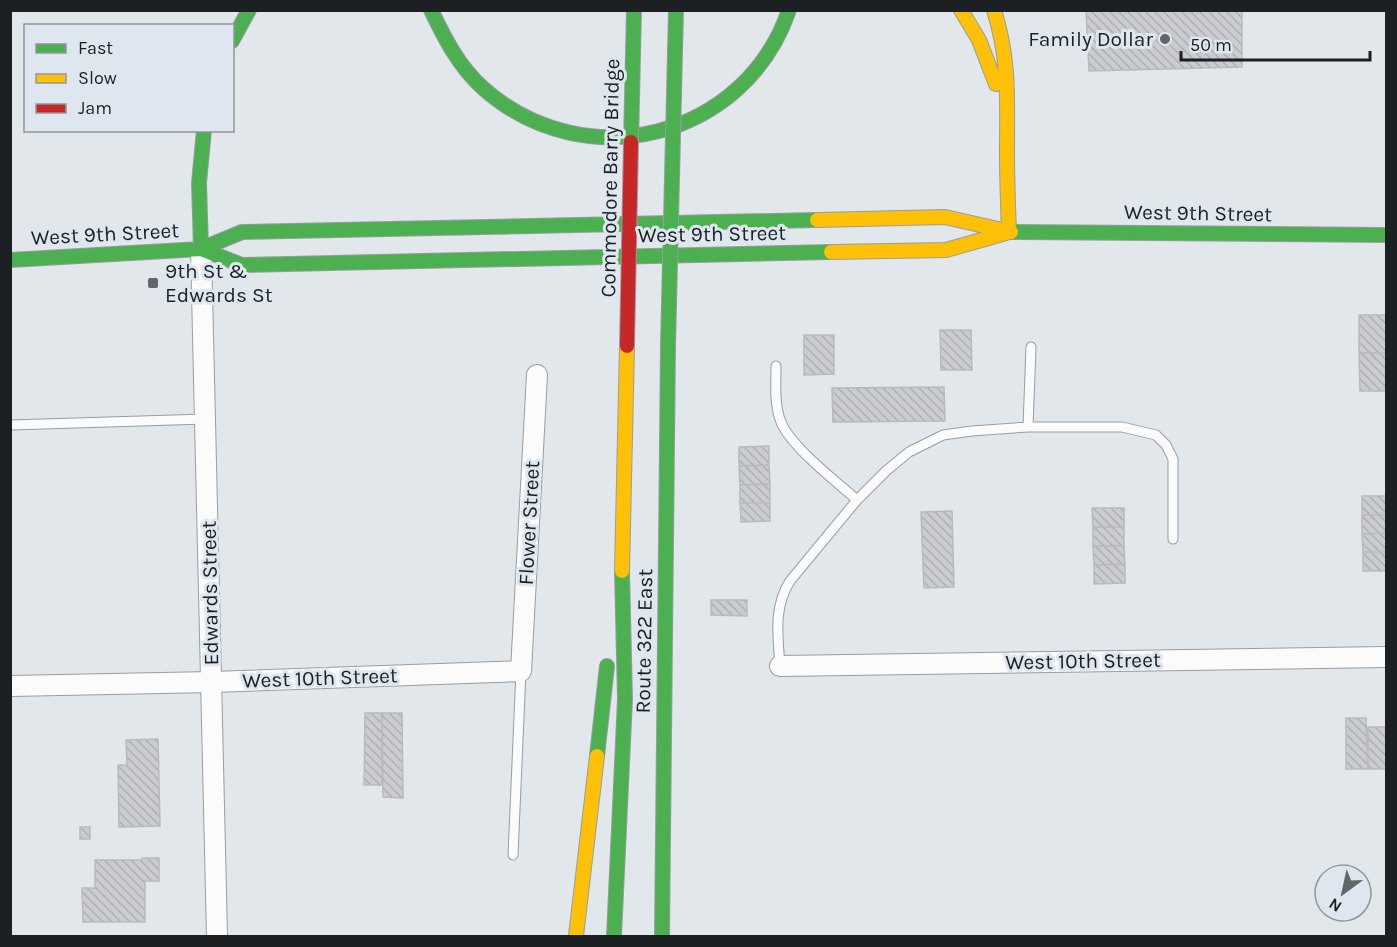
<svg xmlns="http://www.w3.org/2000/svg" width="1397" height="947" viewBox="0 0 1397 947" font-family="Karla,sans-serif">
<defs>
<pattern id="building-back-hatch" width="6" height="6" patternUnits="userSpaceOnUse" patternTransform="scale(1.5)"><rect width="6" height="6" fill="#cbccd1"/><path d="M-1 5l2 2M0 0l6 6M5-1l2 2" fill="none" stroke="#aeafb3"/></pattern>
</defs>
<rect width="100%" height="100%" fill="#e2e7ec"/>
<!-- building -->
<path fill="url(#building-back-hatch)" stroke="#b8babe" stroke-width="1.5" d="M1086 10H1242V67L1089 71Z
M1359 315H1386V353H1359Z
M940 330H971L972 370H941Z
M804 335H834V374L804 375Z
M1359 353H1386V391H1360Z
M944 387 945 421 833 422 832 388Z
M769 446V465L739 466V447Z
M769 465 770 484 740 485 739 466Z
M770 484V503H740V485Z
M1362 496H1386V515H1362Z
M740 503H770V521L741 522Z
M1092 508H1124V527H1093Z
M952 511 954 587 924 588 921 512Z
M1362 515H1386V533L1362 534Z
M1093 527H1124V546H1093Z
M1386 533V552H1363L1362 534Z
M1093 546H1124L1125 564 1094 565Z
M1363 552H1386V571H1363Z
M1125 564V583L1094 584V565Z
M711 600H747V616L711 615Z
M365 713H382V785H364Z
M382 713H402L403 798 383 797Z
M1346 718H1366L1368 769H1346Z
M1368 727H1386V769H1368Z
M158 739 160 826 119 827 118 765H127L126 740Z
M80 827H90V839H80Z
M142 858H159V881H145V922H83L82 888H95V860H142Z"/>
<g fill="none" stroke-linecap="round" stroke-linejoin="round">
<defs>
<path id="lane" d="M776 366C776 384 774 405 781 422 791 447 837 482 857 500
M10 425 206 419
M1028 427 1031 347
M780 666C778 636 773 608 790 581L857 500 886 471 909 452 943 435 972 431 1028 427H1122L1156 435 1166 445 1173 459V539
M513 855 521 671"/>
<path id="street" d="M201 249 217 936
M780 666 1386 657
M10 686 212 682 521 671 537 375"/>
<path id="fast" d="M431 10C445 39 459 67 484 89 585 178 745 139 789 10
M232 41 249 10
M1011 232 1386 235
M201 249 242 265 831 252
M201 249 199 183 204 130
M10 260 201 249 242 232 817 220
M597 756 607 666
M614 936 625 699 622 571
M662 936 668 346"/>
<path id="slow" d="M961 10 979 40 996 84
M994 10C1010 61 1007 100 1007 153 1007 179 1008 206 1009 232
M817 220 945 217 1011 232
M831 252 946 250 1006 233
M622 571 627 346
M576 936 597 756"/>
</defs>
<!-- lane casing -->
<use href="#lane" stroke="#999da1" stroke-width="11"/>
<!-- street casing -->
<use href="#street" stroke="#999da1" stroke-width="22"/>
<!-- fast casing -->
<use href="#fast" stroke="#999da1" stroke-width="16"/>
<!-- slow casing -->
<use href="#slow" stroke="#999da1" stroke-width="16"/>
<!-- lane -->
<use href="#lane" stroke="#fbfbfc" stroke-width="9"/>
<!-- street -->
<use href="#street" stroke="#fbfbfc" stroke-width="20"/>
<!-- fast -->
<use href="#fast" stroke="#4caf50" stroke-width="14"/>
<!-- slow -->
<use href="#slow" stroke="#ffc107" stroke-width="14"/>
<defs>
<path id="fast-bridge" d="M631 142 634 10
M668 346 676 10"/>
<path id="jam-bridge" d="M627 346 631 142"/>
</defs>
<!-- fast-bridge casing -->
<use href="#fast-bridge" stroke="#999da1" stroke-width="16" stroke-linecap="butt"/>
<!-- jam-bridge casing -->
<use href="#jam-bridge" stroke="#999da1" stroke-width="16" stroke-linecap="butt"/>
<!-- fast-bridge -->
<use href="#fast-bridge" stroke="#4caf50" stroke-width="14"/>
<!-- jam-bridge -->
<use href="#jam-bridge" stroke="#c62828" stroke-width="14"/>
</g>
<!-- markers -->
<g fill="#626669" stroke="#dee7f0" stroke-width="2">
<circle cx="1165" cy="39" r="6"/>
<rect x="147" y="277" width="12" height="12" rx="3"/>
</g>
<g text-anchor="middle" stroke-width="6" stroke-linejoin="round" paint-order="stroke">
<!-- poi labels -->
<g font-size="21" fill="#1d2023" stroke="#dee7f0" text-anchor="end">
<text x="1153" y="46">Family Dollar</text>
<text x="165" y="278" text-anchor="start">9th St &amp;<tspan x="165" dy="24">Edwards St</tspan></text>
</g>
<!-- street labels -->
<g font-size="21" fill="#1d2023" stroke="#dee7f0">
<text transform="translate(610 178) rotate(-89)" y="7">Commodore Barry Bridge</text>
<text transform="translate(1198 213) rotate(1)" y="7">West 9th Street</text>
<text transform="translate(105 234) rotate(-3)" y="7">West 9th Street</text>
<text transform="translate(712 234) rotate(-1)" y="7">West 9th Street</text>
<text transform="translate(529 523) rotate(-87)" y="7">Flower Street</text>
<text transform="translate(210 593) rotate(-91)" y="7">Edwards Street</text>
<text transform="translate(644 641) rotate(-89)" y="7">Route 322 East</text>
<text transform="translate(1083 661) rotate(-1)" y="7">West 10th Street</text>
<text transform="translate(320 678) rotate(-2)" y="7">West 10th Street</text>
</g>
</g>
<!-- border -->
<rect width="1397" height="947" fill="none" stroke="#1d2023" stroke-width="24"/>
<!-- legend -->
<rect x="24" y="24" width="210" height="108" fill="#dee7f0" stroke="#91979e" stroke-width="1.5"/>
<rect x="36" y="44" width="30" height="9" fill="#4caf50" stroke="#91979e" stroke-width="1.5"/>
<text x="78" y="54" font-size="18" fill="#1d2023">Fast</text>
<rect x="36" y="74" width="30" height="9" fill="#ffc107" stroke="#91979e" stroke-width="1.5"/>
<text x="78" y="84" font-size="18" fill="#1d2023">Slow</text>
<rect x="36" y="104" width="30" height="9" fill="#c62828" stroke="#91979e" stroke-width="1.5"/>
<text x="78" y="114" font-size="18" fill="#1d2023">Jam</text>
<!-- north arrow -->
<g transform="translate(1343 893) rotate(213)"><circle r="28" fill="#dee7f0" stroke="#91979e" stroke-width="1.5"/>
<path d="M0-4.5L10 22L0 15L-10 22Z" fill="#626669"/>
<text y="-9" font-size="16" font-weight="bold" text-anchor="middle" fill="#1d2023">N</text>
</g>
<!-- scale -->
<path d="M1181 51v9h189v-9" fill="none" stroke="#1d2023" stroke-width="3"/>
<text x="1190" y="51" font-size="18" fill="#1d2023" stroke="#dee7f0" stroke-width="4.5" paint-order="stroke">50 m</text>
</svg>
